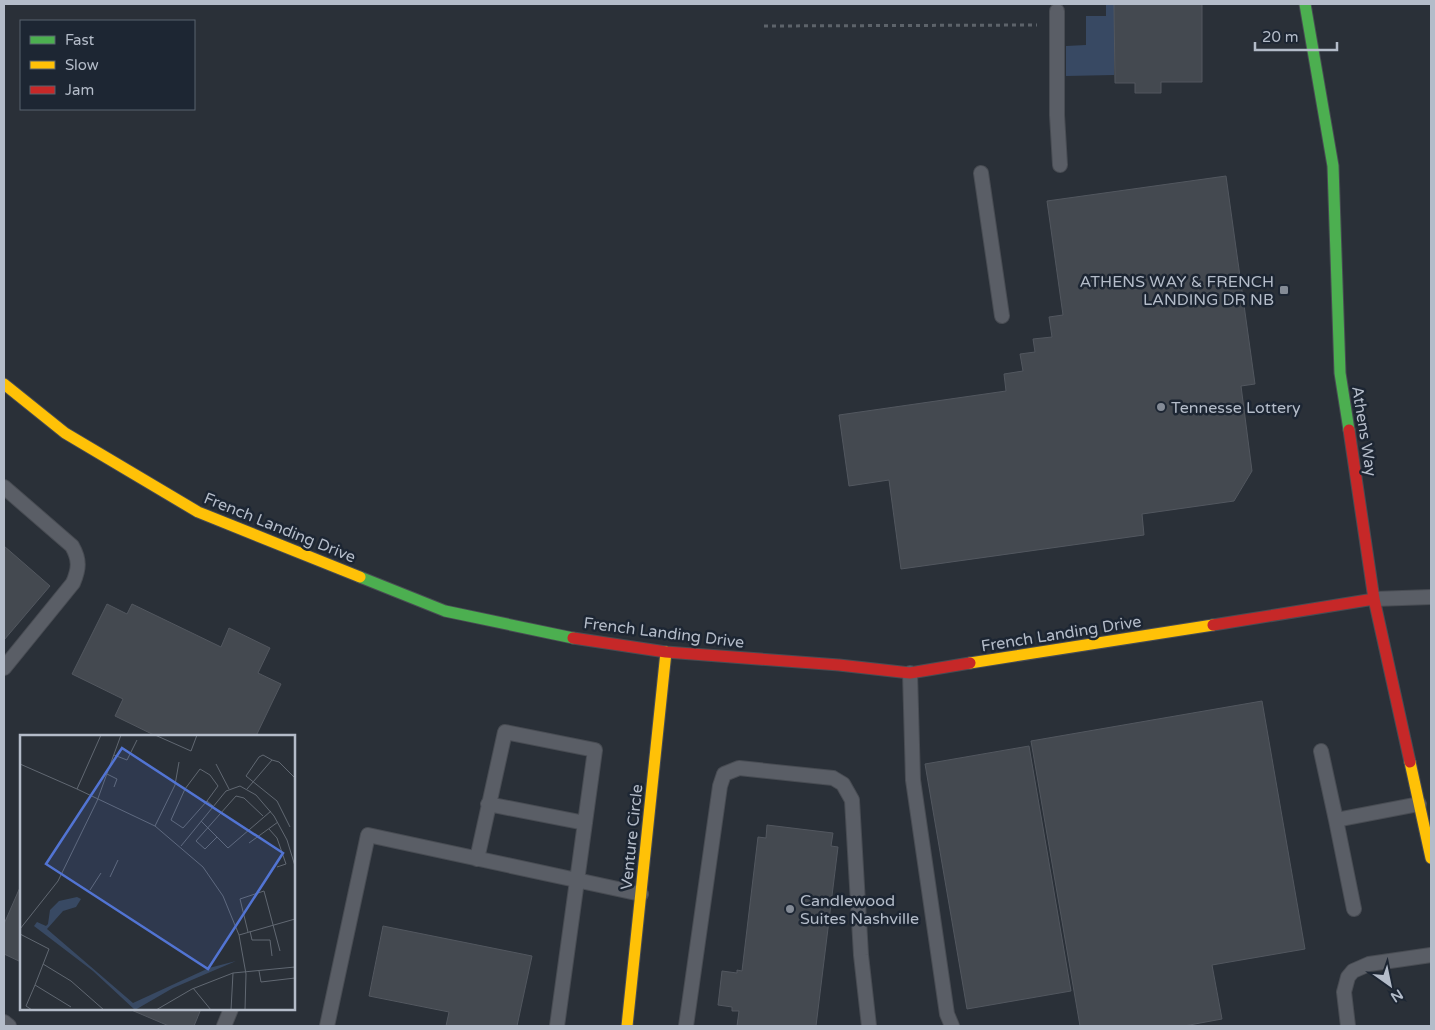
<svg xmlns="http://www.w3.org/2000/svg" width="1435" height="1030" viewBox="0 0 1435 1030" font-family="'Varela Round',sans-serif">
<rect width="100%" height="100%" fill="#2a3038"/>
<!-- water -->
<path fill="#384963" d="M1106 4H1114V75L1066 76V46L1086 45V16H1106Z"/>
<!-- building -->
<path fill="#444950" stroke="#52575f" d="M1114 4H1202V82H1161V93H1135V83H1115Z
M1226 176 1255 384 1241 386 1252 471 1234 501 1142 514 1144 535 901 569 889 480 849 486 839 415 1006 391 1004 374 1023 371 1020 354 1035 352 1033 339 1052 337 1049 317 1063 315 1047 201Z
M4 546 50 586 4 640Z
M107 604 127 614 132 604 221 647 229 628 270 648 258 673 281 684 256 736H156L115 716 123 699 72 674Z
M1262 701 1305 949 1212 965 1222 1019 1184 1026H1080L1031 741Z
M1029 746 1071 991 967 1009 925 764Z
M767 825 833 833 831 846 838 847 816 1026H737L739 1011H732V1007L718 1005 722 971 737 973V970L742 971 758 837 766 838Z
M21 885V962L4 954V924Z
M383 926 532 956 517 1026H446L449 1012 369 996Z
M129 1009H201L194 1026H169Z"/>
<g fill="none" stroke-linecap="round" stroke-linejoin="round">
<defs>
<path id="lane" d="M1057 11V115L1060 165
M981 173 1002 316
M4 487 72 546C80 560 79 569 73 583L4 668
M1374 599 1431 597
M910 673 913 780 947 1014 952 1026
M1321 751 1336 820 1419 804
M488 804 585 823
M1336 820 1354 909
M477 859 505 732 595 750 557 1026
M4 1022 9 1026
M224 1026 231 1009
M327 1026 368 835 641 894
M686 1026 720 786 724 774 739 768 833 778 843 784 852 800 861 955 869 1026
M1348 1026 1344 992 1348 977 1353 971 1369 964 1431 955"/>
<path id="fast" d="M1305 4 1333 166 1340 373 1349 430
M360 577 445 611 573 638"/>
<path id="slow" d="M4 384 65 433 198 512 360 577
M970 663 1213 625
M1410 762 1431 858
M627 1026 666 652"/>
<path id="jam" d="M1349 430 1374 599 1410 762
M1213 625 1374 599
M573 638 666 652 839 665 910 673 970 663"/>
</defs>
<!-- lane casing -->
<use href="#lane" stroke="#484c53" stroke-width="16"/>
<!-- fast casing -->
<use href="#fast" stroke="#484c53" stroke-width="13"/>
<!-- slow casing -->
<use href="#slow" stroke="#484c53" stroke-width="13"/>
<!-- jam casing -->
<use href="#jam" stroke="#484c53" stroke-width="13"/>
<!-- path -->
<path stroke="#5d636a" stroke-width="3" stroke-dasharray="4 4" stroke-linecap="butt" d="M764 26 1037 25"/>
<!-- lane -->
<use href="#lane" stroke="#5a5e66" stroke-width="14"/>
<!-- fast -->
<use href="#fast" stroke="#4caf50" stroke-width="11"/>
<!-- slow -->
<use href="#slow" stroke="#ffc107" stroke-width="11"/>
<!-- jam -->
<use href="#jam" stroke="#c62828" stroke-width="11"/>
</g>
<!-- markers -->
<g fill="#848b96" stroke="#1d2633" stroke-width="2">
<rect x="1279" y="285" width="10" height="10" rx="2.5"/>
<circle cx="1161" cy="407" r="5"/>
<circle cx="790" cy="909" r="5"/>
</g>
<g text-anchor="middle" stroke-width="5" stroke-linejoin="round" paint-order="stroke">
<!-- poi labels -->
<g font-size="16" fill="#b4bcc9" stroke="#1d2633" text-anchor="start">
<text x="1274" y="287" text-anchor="end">ATHENS WAY &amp; FRENCH<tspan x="1274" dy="18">LANDING DR NB</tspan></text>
<text x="1171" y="413">Tennesse Lottery</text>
<text x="800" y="906">Candlewood<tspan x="800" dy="18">Suites Nashville</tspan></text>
</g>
<!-- street labels -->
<g font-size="16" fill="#b4bcc9" stroke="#1d2633">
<text transform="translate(1365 431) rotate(81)" y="6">Athens Way</text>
<text transform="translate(280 527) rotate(22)" y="6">French Landing Drive</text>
<text transform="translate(664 632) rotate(7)" y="6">French Landing Drive</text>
<text transform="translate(1061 633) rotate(-9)" y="6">French Landing Drive</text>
<text transform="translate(631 837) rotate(-84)" y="6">Venture Circle</text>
</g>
</g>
<!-- overview -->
<g transform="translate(20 735)">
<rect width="275" height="275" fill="#2a3038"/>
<path d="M57 162 61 164 56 172 43 176 27 194 113 268 189 233 216 226 153 253 115 275 73 236 14 191 17 187 26 191 28 189 30 175 39 166Z" fill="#384963"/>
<path fill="none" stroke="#616872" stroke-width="1" d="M81 0 57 54 135 91 183 132 203 161 219 200 226 239 225 275M135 0 171 16 177 0M94 20 107 25 117 5M252 25 243 20 239 22 226 41 257 66 270 92M0 29 57 54M196 29 209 54M87 39 97 44 94 52M227 54 252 25 259 27 275 43M187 66 198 51 190 40 180 34 165 54 151 85 163 93 187 66 193 71M181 86 208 113 251 76M135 91 155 50 159 27M249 94 257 103 266 129 257 132M197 102 185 114 176 106 216 61 224 63 243 81M229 108 258 87M161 111 206 56 220 51 236 60 254 81 267 105 275 131M90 142 98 125M70 155 81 138M0 194 38 146 77 66 101 0M230 196 232 205H250L252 221M228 197 220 164 244 156 260 216M0 199 29 214 15 250 51 272M219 200 275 184M23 229 51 246 84 275M239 236 241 247 275 243M173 253 191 275M12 275 6 271 15 250M136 275 172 254 213 238M211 275 213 238 275 232"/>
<path fill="#5274d3" fill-opacity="0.15" stroke="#5274d3" stroke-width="2.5" d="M102 13 263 118 188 234 26 129Z"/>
<rect width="275" height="275" fill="none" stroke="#b4bcc9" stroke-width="2.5"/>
</g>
<!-- border -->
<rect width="1435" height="1030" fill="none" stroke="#b4bcc9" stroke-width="10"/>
<!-- legend -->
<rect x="20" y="20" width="175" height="90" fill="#1d2633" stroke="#59626f"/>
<rect x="30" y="36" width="25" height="8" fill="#4caf50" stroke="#59626f"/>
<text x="65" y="45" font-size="15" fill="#b4bcc9">Fast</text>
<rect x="30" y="61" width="25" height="8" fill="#ffc107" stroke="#59626f"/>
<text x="65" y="70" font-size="15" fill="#b4bcc9">Slow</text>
<rect x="30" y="86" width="25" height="8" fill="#c62828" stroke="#59626f"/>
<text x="65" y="95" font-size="15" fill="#b4bcc9">Jam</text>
<!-- north arrow -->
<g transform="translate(1390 985) rotate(147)" stroke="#1d2633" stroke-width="4" paint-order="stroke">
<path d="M0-4L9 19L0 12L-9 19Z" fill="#b4bcc9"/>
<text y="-8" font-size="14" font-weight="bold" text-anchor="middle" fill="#b4bcc9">N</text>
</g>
<!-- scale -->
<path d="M1255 42v8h82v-8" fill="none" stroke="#b4bcc9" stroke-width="2.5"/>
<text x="1262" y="42" font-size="15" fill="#b4bcc9" stroke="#1d2633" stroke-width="4" paint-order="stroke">20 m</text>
</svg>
